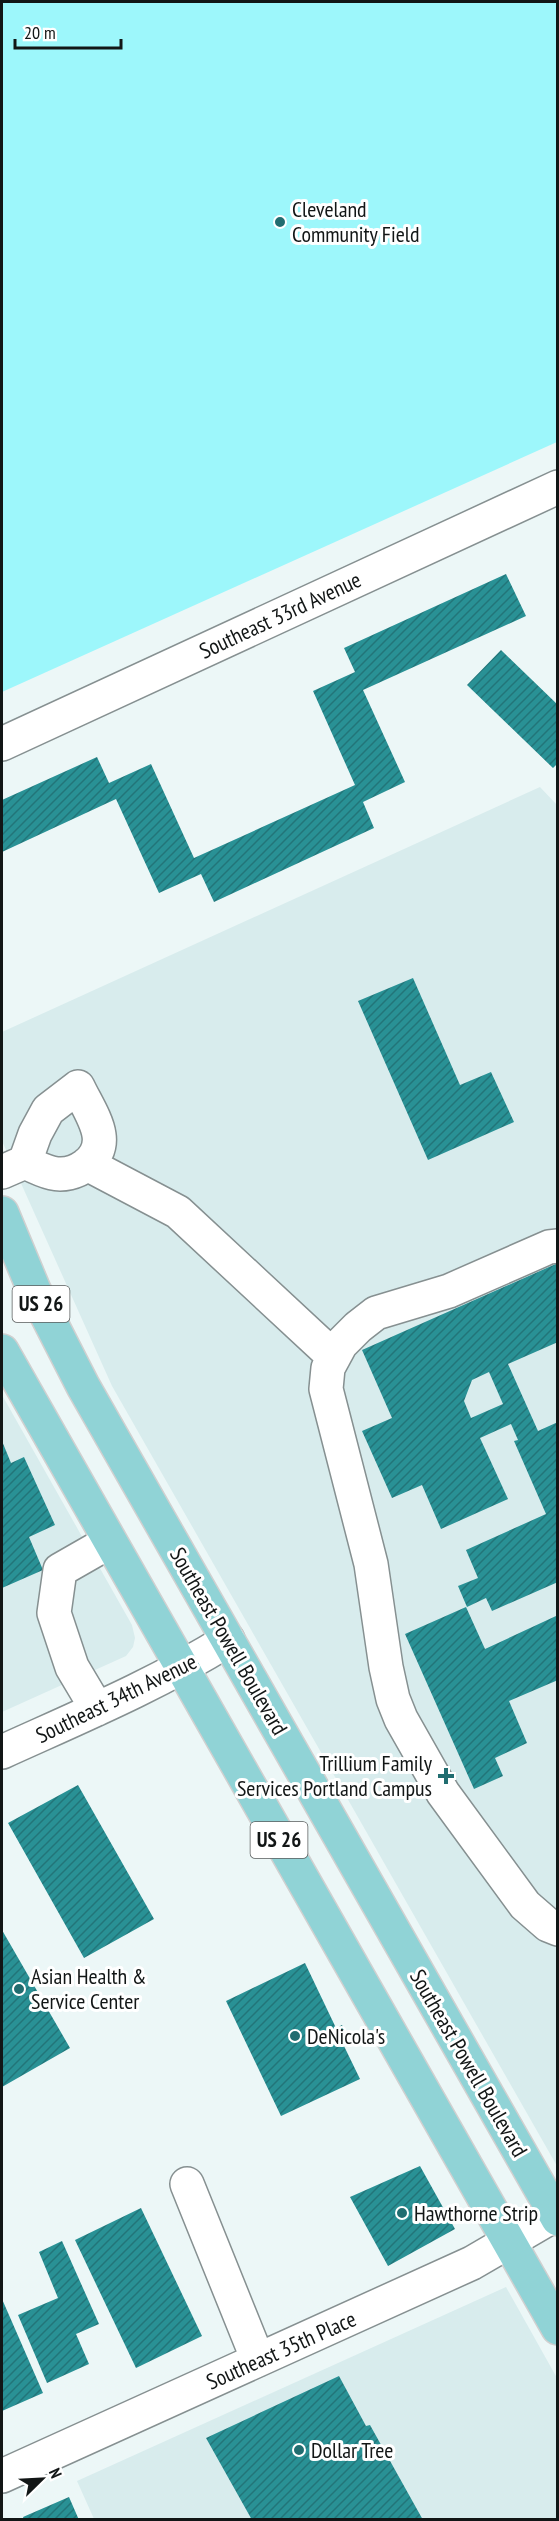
<svg xmlns="http://www.w3.org/2000/svg" width="559" height="2521" viewBox="0 0 559 2521" font-family="'PT Sans Narrow',sans-serif">
<defs>
<pattern id="building-hatch" width="6" height="6" patternUnits="userSpaceOnUse" patternTransform="scale(1.5)"><rect width="6" height="6" fill="#299195"/><path d="M-1 1l2-2M0 6l6-6M5 7l2-2" fill="none" stroke="#227579"/></pattern>
</defs>
<rect width="100%" height="100%" fill="#ecf7f7"/>
<!-- built -->
<path fill="#d8eced" d="M540 787 557 805V2166L112 1386 2 1141V1032Z
M2 1395 132 1625 135 1638 133 1647 126 1656 2 1712Z
M506 2287 557 2378V2519H94L77 2481Z"/>
<!-- pitch -->
<path fill="#9df7fb" d="M2 2H557V442L2 692Z"/>
<!-- building -->
<path fill="url(#building-hatch)" fill-rule="evenodd" d="M506 574 526 616 363 690 405 782 363 802 374 828 214 902 201 874 159 893 116 799 2 852V800L97 757 109 783 151 764 194 858 355 785 313 691 355 672 344 648Z
M501 650 558 705V763L553 768 467 685Z
M413 978 460 1085 491 1072 514 1122 428 1160 358 1001Z
M558 1263V1342L508 1364 538 1431 558 1422V1582L492 1611 486 1598 467 1607 458 1586 478 1578 466 1550 546 1514 514 1441 518 1440 511 1424 480 1438 508 1499 441 1529 422 1485 392 1498 362 1431 392 1418 362 1350ZM489 1372 503 1404 471 1418 464 1401 472 1380Z
M2 1441 11 1463 24 1457 55 1525 29 1537 43 1570 2 1588Z
M466 1607 485 1649 556 1616 558 1619V1680L509 1701 527 1743 495 1758 503 1776 474 1789 405 1634Z
M78 1785 154 1919 84 1958 8 1823Z
M2 1930 70 2048 2 2087Z
M305 1963 336 2028 342 2025 350 2043 344 2046 360 2079 281 2116 226 2001Z
M420 2166 455 2229 388 2266 350 2197Z
M141 2208 202 2336 136 2368 75 2240Z
M62 2241 99 2324 76 2334 89 2364 47 2383 18 2315 58 2298 39 2252Z
M2 2299 43 2393 2 2411Z
M339 2376 366 2426 370 2425 423 2520H252L206 2438Z
M69 2497 79 2520H24L23 2517Z"/>
<g fill="none" stroke-linecap="round" stroke-linejoin="round">
<defs>
<path id="minor" d="M2 744 558 487
M87 1164 178 1212 334 1357
M2 1172 25 1162C33 1166 43 1171 52 1173 74 1178 103 1161 99 1135 97 1120 85 1102 78 1087L48 1110 35 1134 25 1162
M558 1246 549 1247 449 1291 376 1313 358 1327 341 1344 328 1368 326 1389 371 1564 386 1667 393 1699 401 1719 443 1793 525 1905 548 1925 558 1929
M97 1709 72 1667 54 1613 60 1570 109 1542
M2 1752C79 1717 156 1685 228 1640
M187 2184 258 2360
M2 2476 472 2263 558 2213"/>
<path id="major" d="M2 1213 34 1290 83 1386 558 2219
M2 1351 558 2328"/>
</defs>
<!-- minor casing -->
<use href="#minor" stroke="#869091" stroke-width="36"/>
<!-- major casing -->
<use href="#major" stroke="#d0d0d0" stroke-width="36"/>
<!-- minor -->
<use href="#minor" stroke="#fff" stroke-width="33"/>
<!-- major -->
<use href="#major" stroke="#90d3d6" stroke-width="33"/>
</g>
<!-- markers -->
<g fill="#216d70" stroke="#fff" stroke-width="2">
<circle cx="280" cy="222" r="6"/>
<path d="M443 1767h6v6h6v6h-6v6h-6v-6h-6v-6h6z"/>
<circle cx="19" cy="1989" r="6"/>
<circle cx="295" cy="2036" r="6"/>
<circle cx="402" cy="2213" r="6"/>
<circle cx="299" cy="2450" r="6"/>
</g>
<g text-anchor="middle" stroke-width="6" stroke-linejoin="round" paint-order="stroke">
<!-- shield labels -->
<g fill="#fff" stroke="#595c5c" stroke-width="1.5">
<rect x="12.5" y="1286" width="57" height="36" rx="4.5"/>
<rect x="250.5" y="1822" width="57" height="36" rx="4.5"/>
</g>
<g font-size="21" font-weight="bold" fill="#121616">
<text x="41" y="1311">US 26</text>
<text x="279" y="1847">US 26</text>
</g>
<!-- poi labels -->
<g font-size="22" fill="#121616" stroke="#fff" text-anchor="start">
<text x="292" y="217">Cleveland<tspan x="292" dy="25">Community Field</tspan></text>
<text x="432" y="1771" text-anchor="end">Trillium Family<tspan x="432" dy="25">Services Portland Campus</tspan></text>
<text x="31" y="1984">Asian Health &amp;<tspan x="31" dy="25">Service Center</tspan></text>
<text x="307" y="2044">DeNicola's</text>
<text x="414" y="2221">Hawthorne Strip</text>
<text x="311" y="2458">Dollar Tree</text>
</g>
<!-- street labels -->
<g font-size="22" fill="#121616" stroke="#fff">
<text transform="translate(280 615) rotate(-25)" y="8">Southeast 33rd Avenue</text>
<text transform="translate(229 1641) rotate(60)" y="8">Southeast Powell Boulevard</text>
<text transform="translate(116 1698) rotate(-26)" y="8">Southeast 34th Avenue</text>
<text transform="translate(469 2063) rotate(60)" y="8">Southeast Powell Boulevard</text>
<text transform="translate(281 2350) rotate(-24)" y="8">Southeast 35th Place</text>
</g>
</g>
<!-- border -->
<rect width="559" height="2521" fill="none" stroke="#121616" stroke-width="6"/>
<!-- north arrow -->
<g transform="translate(42 2479) rotate(66)" stroke="#ffffff" stroke-width="4.5" paint-order="stroke">
<path d="M0-4.5L10 22L0 15L-10 22Z" fill="#121616"/>
<text y="-9" font-size="16" font-weight="bold" text-anchor="middle" fill="#121616">N</text>
</g>
<!-- scale -->
<path d="M15 39v9h106v-9" fill="none" stroke="#121616" stroke-width="3"/>
<text x="24" y="39" font-size="18" fill="#121616" stroke="#ffffff" stroke-width="4.5" paint-order="stroke">20 m</text>
</svg>
